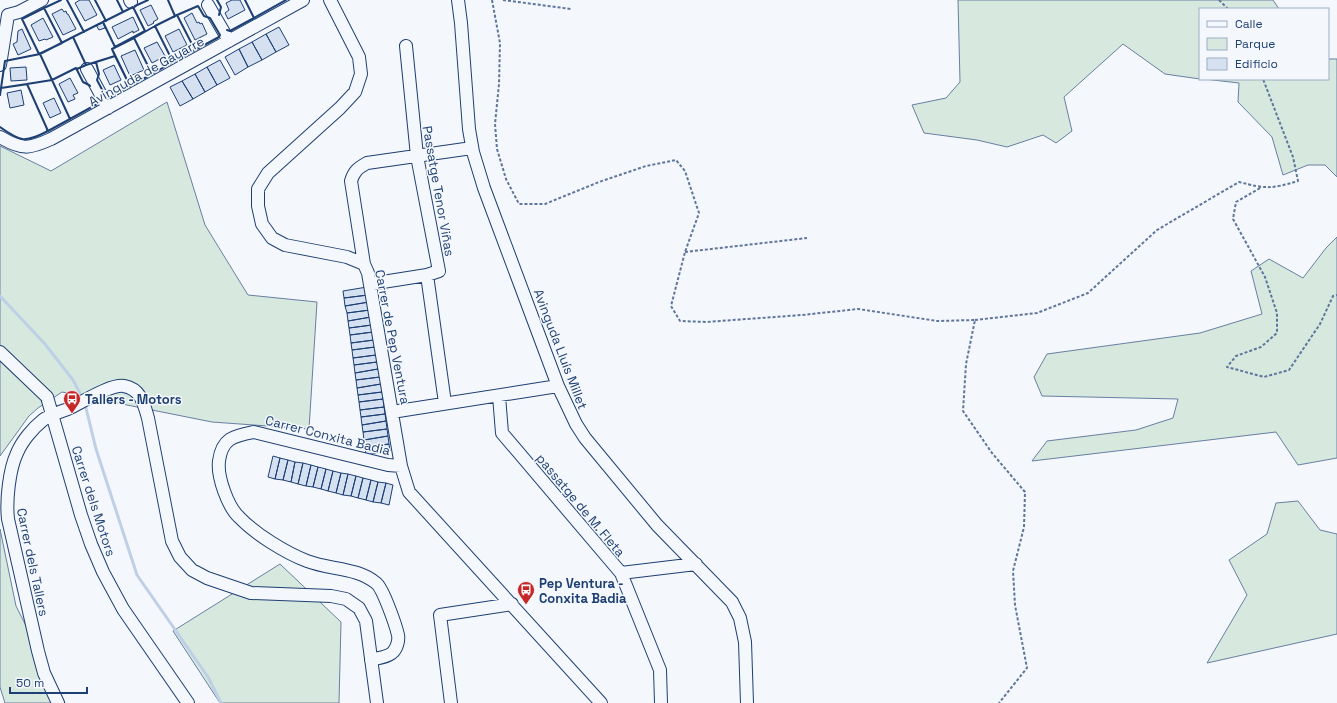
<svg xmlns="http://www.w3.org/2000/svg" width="1337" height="703" viewBox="0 0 1337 703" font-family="'Space Grotesk',sans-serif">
<rect width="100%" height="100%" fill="#f4f7fb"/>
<!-- green -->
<path fill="#d7e8df" stroke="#687fa3" d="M958 0H1273L1279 9H1200V79L1165 74 1123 44 1064 97 1072 131 1056 143 1043 135 1007 147 977 140 924 133 912 105 946 98 960 82Z
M1328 59H1337V177L1325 165H1308L1283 175 1272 137 1238 102 1239 83 1204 79H1328Z
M167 102 205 225 248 295 317 302 309 429 212 422 62 392 38 408 29 416 0 456V146L51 171Z
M1337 237V458L1298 465 1276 432 1032 461 1047 441 1136 430 1173 418 1178 399 1042 396 1034 377 1047 354 1200 333 1262 314 1251 271 1269 259 1303 278 1326 248Z
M1298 501 1320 530 1337 534V634L1207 663 1247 595 1229 560 1267 534 1276 503Z
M0 529 16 606 65 703H5L0 687Z
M280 564 341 622 339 703H220L173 631Z"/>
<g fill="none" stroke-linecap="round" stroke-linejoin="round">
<!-- stream -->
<path stroke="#bed0e5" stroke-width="3" d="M0 296 45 344 73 380 83 399
M85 404 96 449 137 575 208 677 221 703"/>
</g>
<!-- building -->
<path fill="#d5e0f0" stroke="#1d3f73" d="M80 0H89L97 15 85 21 75 3Z
M232 0H240L245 10 228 19 225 13 229 10 226 3Z
M151 5 158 19 153 22 154 23 148 26 140 10Z
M62 9 64 12 66 11 67 14H68L76 29 63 35 52 14Z
M192 13 197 23 199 22 200 24 202 23 207 34 195 40 184 18Z
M133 17 139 30 133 33V31L118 39 112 27Z
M43 18 53 37 46 40 45 39 39 41 31 25Z
M103 22 105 28 99 30 96 25Z
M279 27 289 45 276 52 266 34Z
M22 29 31 49 18 55 13 44 17 42 18 31Z
M179 29 187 45 173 52 165 36Z
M266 34 276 52 262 60 252 42Z
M157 42 165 56 152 63 144 48Z
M252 42 262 60 248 67 239 49Z
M239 49 248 67 235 75 225 57Z
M135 50 144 70 130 76 121 56Z
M220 60 230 78 217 85 207 67Z
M114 65 121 80 110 85 103 70Z
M26 67 27 80 11 81 10 68Z
M207 67 217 85 205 92 195 74Z
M195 74 205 92 193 99 182 81Z
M70 78 78 93 73 95 75 99 68 102 59 84Z
M182 81 193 99 180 106 170 87Z
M21 90 24 105 10 108 7 93Z
M54 98 61 113 50 118 43 103Z
M367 287 368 295 344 298 343 291Z
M368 295 369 302 345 306 344 298Z
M369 302 370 310 347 313 345 306Z
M370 310 371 317 348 321 347 313Z
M371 317 372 325 349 328 348 321Z
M372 325 373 332 350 335 349 328Z
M373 332 374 340 351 343 350 335Z
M374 340 375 347 352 350 351 343Z
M375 347 376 355 353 358 352 350Z
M376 355 377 362 354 365 353 358Z
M377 362 378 369 355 373 354 365Z
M378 369 380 377 356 380 355 373Z
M380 377 381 384 357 388 356 380Z
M381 384 382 392 358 395 357 388Z
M382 392 383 399 359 402 358 395Z
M383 399 384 407 360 410 359 402Z
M384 407 385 414 361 417 360 410Z
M385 414 386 421 362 425 361 417Z
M386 421 387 429 363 432 362 425Z
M387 429 388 436 364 440 363 432Z
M388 436 389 444 365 447 364 440Z
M389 444 390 451 366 455 365 447Z
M273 456 280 458 275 479 268 477Z
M280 458 288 460 283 480 275 479Z
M288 460 295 462 291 482 283 480Z
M295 462 303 463 298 484 291 482Z
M303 463 311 465 306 486 298 484Z
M311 465 318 467 313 487 306 486Z
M318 467 326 469 321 489 313 487Z
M326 469 333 471 328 491 321 489Z
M333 471 341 473 336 493 328 491Z
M341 473 348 474 343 495 336 493Z
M348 474 356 476 351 496 343 495Z
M356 476 363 478 358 498 351 496Z
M363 478 371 480 366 500 358 498Z
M371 480 378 482 373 502 366 500Z
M378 482 386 483 381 503 373 502Z
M386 483 393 485 389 505 381 503Z"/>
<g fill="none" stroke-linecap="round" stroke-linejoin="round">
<defs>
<path id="minor" d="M130 0 131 2
M330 0 359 57 361 74 355 92 340 108 268 173 258 189V206L262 224 272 238 285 245 347 257 364 264 368 273 401 466 409 492 601 703
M458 0 461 23 469 129 473 152 484 188 558 386 576 424 585 438 657 525 732 602 740 618 745 642 747 703
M208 5 229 41
M8 15 19 12 42 0
M0 65 8 15
M87 69 108 108
M0 137C22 150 29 149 51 139L303 0
M364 264 351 181C354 171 358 168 367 163L472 148
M427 275 445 403
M370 284 427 275 439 271 417 156 406 46
M0 352 47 397 81 515 91 544 103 572 123 609 188 703
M499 396 502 433 621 573 660 670 661 703
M392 412 558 386
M621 573 696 564
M371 660C377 658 389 657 393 652 397 648 399 640 398 635 396 626 383 588 376 583 357 567 330 570 307 561 286 553 255 534 239 517 228 507 217 477 219 461 222 438 234 436 254 432L388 465 401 466
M58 703 44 673 38 651 8 519C6 501 9 470 17 453 22 441 33 428 43 420 50 415 60 412 68 409 81 403 110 384 124 386 141 389 144 404 148 418L172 541 180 557 192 570 207 578 251 593 331 596 346 599 359 608 366 621 377 703
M451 703 440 615 512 604"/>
</defs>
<!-- minor casing -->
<use href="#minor" stroke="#1d3f73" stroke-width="14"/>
<!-- path -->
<path stroke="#5e769c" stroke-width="2" stroke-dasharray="3 2" stroke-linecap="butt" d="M492 0 500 43 499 84 495 124 497 149 506 179 519 204H545L599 182 646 166 676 160 685 171 699 213 685 252 671 306 680 321 706 322 802 315 858 309 937 321 975 320 966 364 963 411 992 453 1025 492 1024 527 1013 571 1015 605 1027 668 999 703
M503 0 571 9
M1219 0 1228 9
M1260 188 1236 202 1233 219 1265 277 1277 313V333L1261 347 1236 356 1227 367 1264 377 1289 370 1320 324 1333 296 1337 295
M685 252 807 238
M975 320 1037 313 1088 293 1157 230 1239 182C1266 189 1271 189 1298 181L1293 157 1263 79"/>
<!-- minor -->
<use href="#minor" stroke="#f4f7fb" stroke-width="12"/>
<!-- wall -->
<path stroke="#1d3f73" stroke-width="2" d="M67 0 84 32
M95 0 106 21H104
M117 0 123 12
M168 0 175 16 174 17
M217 0 221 7 219 15
M135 6 148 0
M198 6 204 16 210 18 220 35 219 37 195 50 177 15Z
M133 7 145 31 115 47 103 22Z
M44 8 62 43 39 54 22 19Z
M45 10 44 8 61 0
M177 15 195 50 173 62 155 26Z
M253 16 254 18 286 0
M103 22 115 47 112 49 115 56 86 65 73 37Z
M155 26 173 62 152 74 134 38Z
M227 30 230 31 254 18 245 0
M73 37 86 65 77 69 76 68 52 80 40 54Z
M134 38 152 74 130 86 112 49Z
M115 56 130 86 107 99 97 80 99 74 96 62Z
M52 80 70 119 48 131 27 84 52 80 76 68 83 82 89 85 90 86
M52 80 70 119 99 103 98 100
M27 84 1 88 5 61 40 54 52 80
M0 95 1 88 28 84
M0 127C21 142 25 143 48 131L47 130"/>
</g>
<!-- icons -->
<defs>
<symbol id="bus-pin" viewBox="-11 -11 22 30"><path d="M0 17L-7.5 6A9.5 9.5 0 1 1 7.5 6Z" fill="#c62828" stroke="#f4f7fb"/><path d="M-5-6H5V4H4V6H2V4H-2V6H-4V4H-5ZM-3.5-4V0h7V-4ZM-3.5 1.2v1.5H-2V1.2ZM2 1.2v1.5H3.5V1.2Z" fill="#fff"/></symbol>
</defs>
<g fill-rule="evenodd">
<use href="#bus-pin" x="62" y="389" width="20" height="27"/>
<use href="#bus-pin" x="516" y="580" width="20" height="27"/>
</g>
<g text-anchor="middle" stroke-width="3" stroke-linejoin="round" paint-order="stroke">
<!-- street labels -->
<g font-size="13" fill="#1d3f73" stroke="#f4f7fb">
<text transform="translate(146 71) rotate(-29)" y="5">Avinguda de Gayarre</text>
<text transform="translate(439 191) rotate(80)" y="5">Passatge Tenor Viñas</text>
<text transform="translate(393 337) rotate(79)" y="5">Carrer de Pep Ventura</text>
<text transform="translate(561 349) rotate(69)" y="5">Avinguda Lluís Millet</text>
<text transform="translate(328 435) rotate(14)" y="5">Carrer Conxita Badia</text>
<text transform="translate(94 501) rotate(72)" y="5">Carrer dels Motors</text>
<text transform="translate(581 505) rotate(50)" y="5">passatge de M. Fleta</text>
<text transform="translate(33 562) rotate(78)" y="5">Carrer dels Tallers</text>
</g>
<!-- poi labels -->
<g font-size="13" font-weight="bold" fill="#1d3f73" stroke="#f4f7fb" text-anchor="start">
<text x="85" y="404">Tallers - Motors</text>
<text x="539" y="588">Pep Ventura -<tspan x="539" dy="15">Conxita Badia</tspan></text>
</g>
</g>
<!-- legend -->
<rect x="1199" y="8" width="130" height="72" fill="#f4f7fb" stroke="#9eadc5"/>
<rect x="1207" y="21" width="20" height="6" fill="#f4f7fb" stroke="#9eadc5"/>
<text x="1235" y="28" font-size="12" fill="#1d3f73">Calle</text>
<rect x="1207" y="38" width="20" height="12" fill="#d7e8df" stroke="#9eadc5"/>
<text x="1235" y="48" font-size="12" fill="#1d3f73">Parque</text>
<rect x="1207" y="58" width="20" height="12" fill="#d5e0f0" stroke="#9eadc5"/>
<text x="1235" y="68" font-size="12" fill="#1d3f73">Edificio</text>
<!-- scale -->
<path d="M10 687v6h77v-6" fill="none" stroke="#1d3f73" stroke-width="2"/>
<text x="16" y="687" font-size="12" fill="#1d3f73" stroke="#f4f7fb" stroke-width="3" paint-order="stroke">50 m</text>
</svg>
